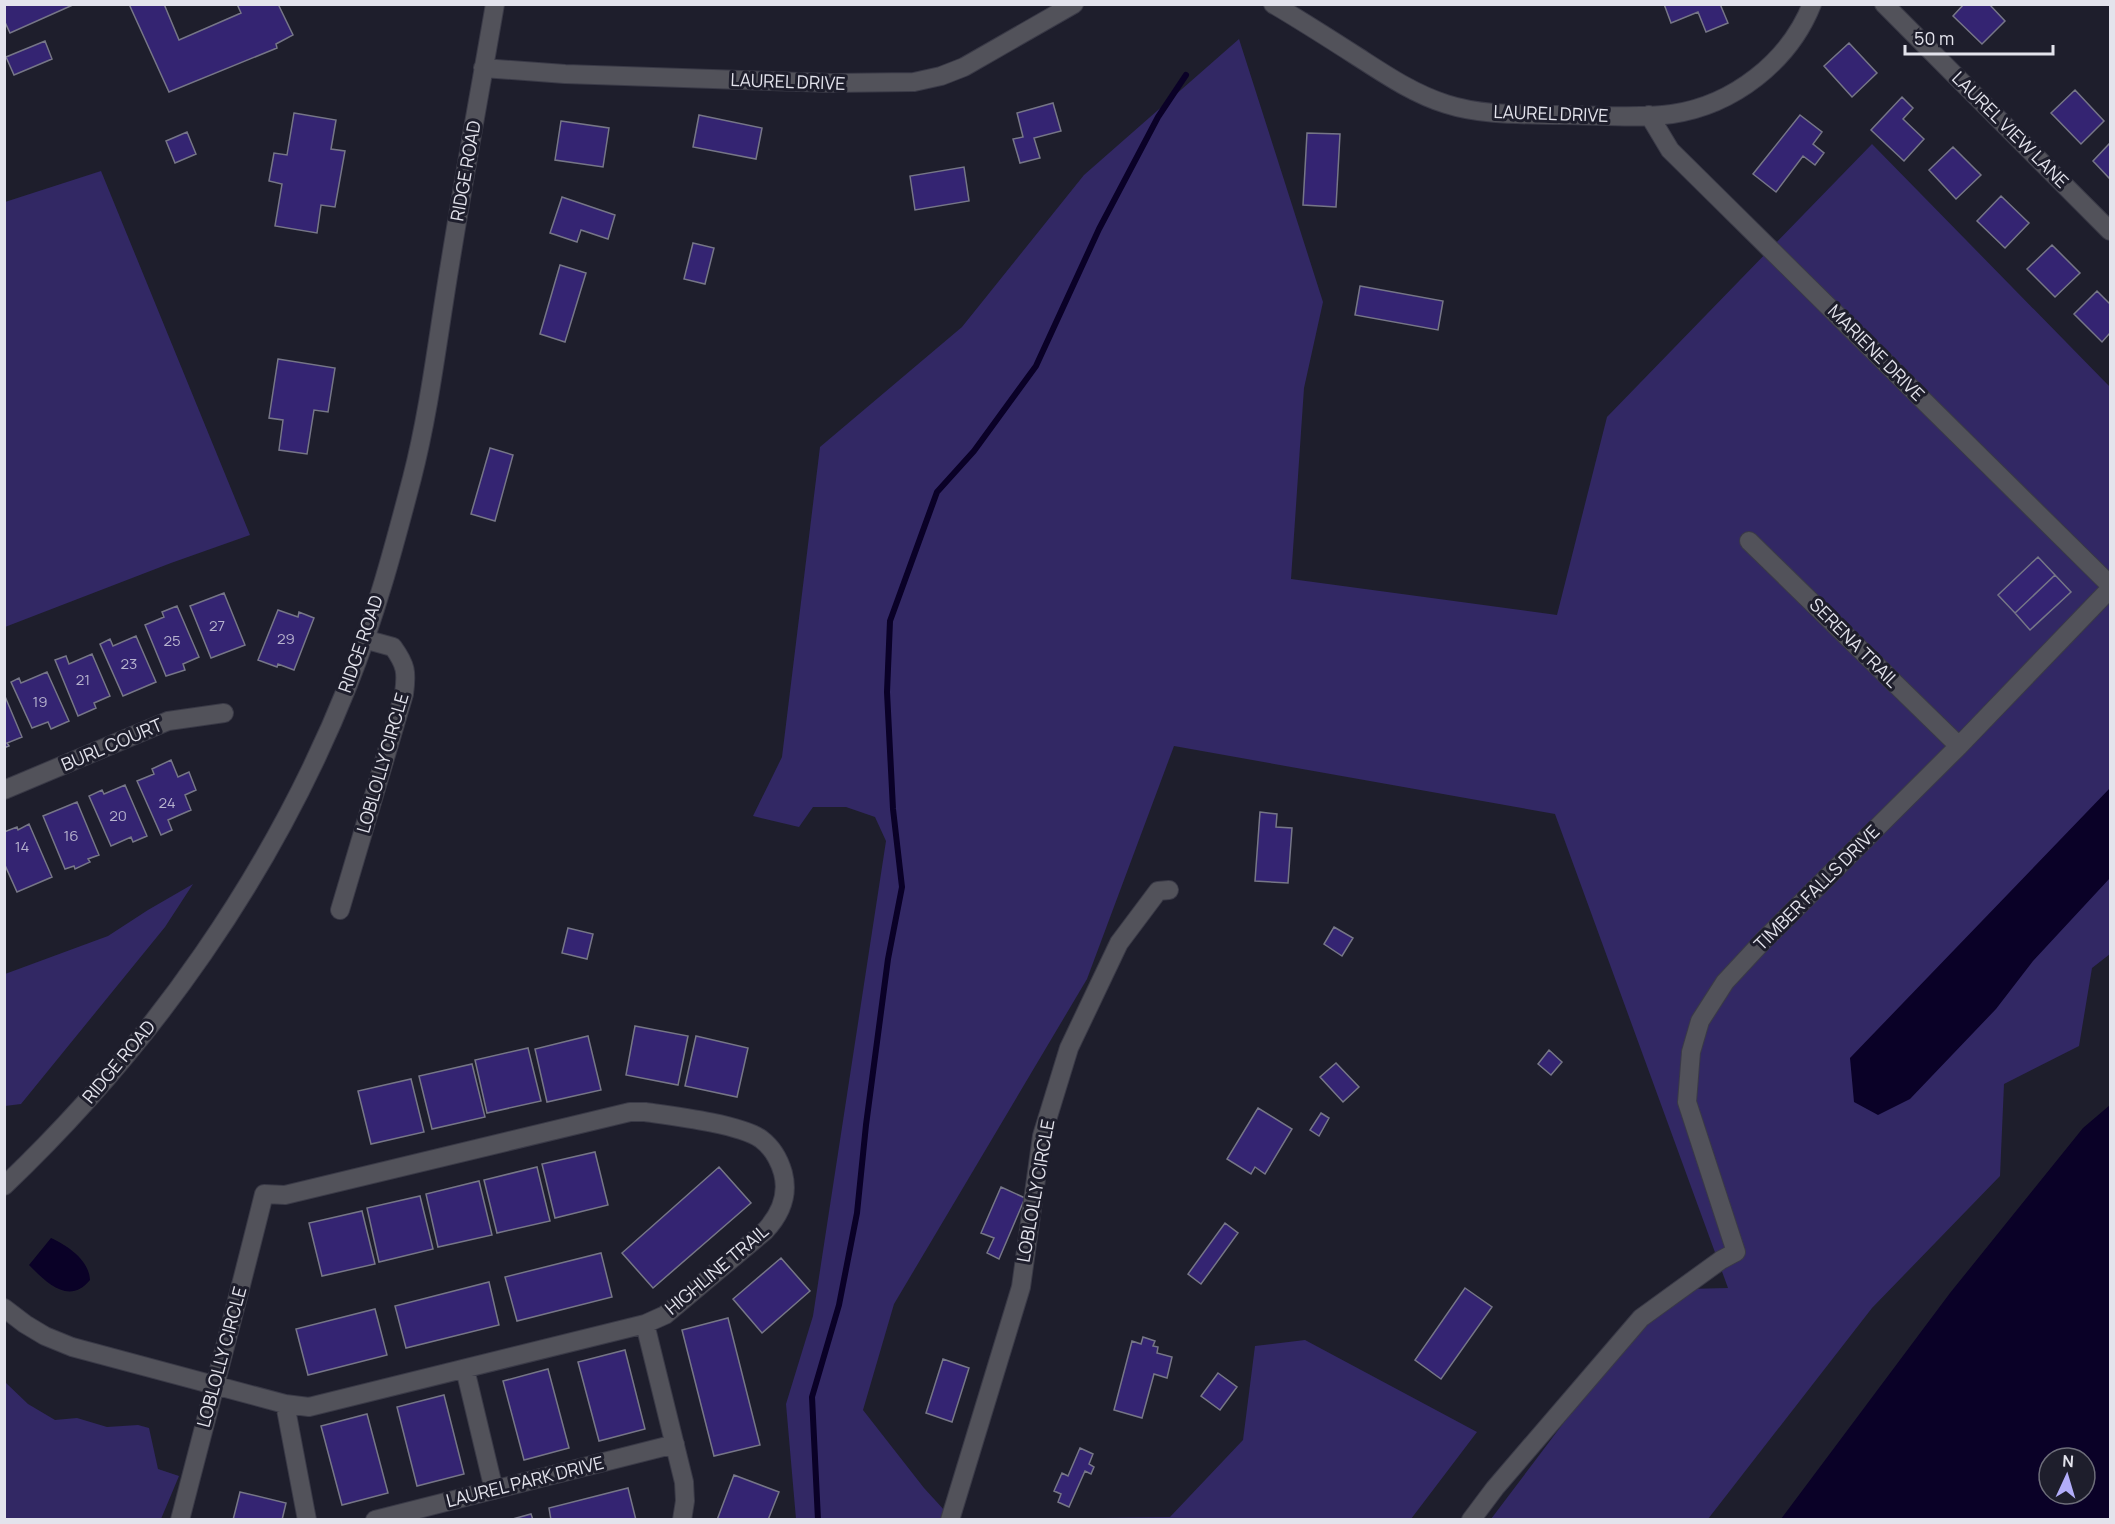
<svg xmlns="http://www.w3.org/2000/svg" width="2115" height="1524" viewBox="0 0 2115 1524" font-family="Manrope,sans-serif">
<rect width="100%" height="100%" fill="#1e1e2c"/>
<!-- green -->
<path fill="#322864" d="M1239 39 1323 302 1304 388 1291 579 1557 615 1607 417 1872 144 2110 387V954L2092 968 2079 1046 2004 1084 2000 1176 1872 1308 1708 1519H1491L1624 1343 1686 1289 1728 1288 1555 814 1174 746 1087 979 894 1304 863 1410 924 1488 945 1511 941 1519H796L786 1404 813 1316 886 841 875 817 846 807H813L799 827 753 816 782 757 820 447 962 327 1084 175Z
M101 171 250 535 171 563 5 627V202Z
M193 884 165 927 21 1104 5 1106V974L108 936 148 910Z
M1305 1340 1477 1432 1411 1519H1026L1170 1517 1243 1440 1255 1346Z
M5 1382 28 1404 55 1420 77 1418 107 1427 138 1425 149 1428 158 1469 179 1476 161 1519H5Z"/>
<!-- water -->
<path fill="#0a0127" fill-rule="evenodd" d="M2110 788V878L2033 961 1996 1009 1910 1099 1878 1115 1854 1102 1850 1058Z
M2110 1105V1519H1781L1950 1293 2083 1128ZM2049 1458H2085V1494H2049Z
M51 1238C68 1246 89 1260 90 1280 69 1306 46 1282 29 1265Z"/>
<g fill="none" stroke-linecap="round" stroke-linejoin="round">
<!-- stream -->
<path stroke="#0a0127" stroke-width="6" d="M818 1520 812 1397 839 1305 857 1213 866 1125 888 959 902 887 893 809 887 692 890 621 937 492 974 451 1036 366 1099 229 1158 117 1186 75"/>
</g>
<!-- building -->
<path fill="#342472" stroke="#767687" stroke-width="1.5" d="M4 4H75L10 33 4 20Z
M129 4H164L179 40 241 13 237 4H278L293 35 276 44 277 48 169 92Z
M1664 4H1720L1728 23 1706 32 1698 12 1671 23Z
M1964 4H1989L2005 21 1982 44 1953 16Z
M45 41 52 59 14 75 6 57Z
M1849 43 1877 73 1852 97 1824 66Z
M2075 90 2104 121 2081 144 2051 113Z
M1902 97 1913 108 1903 119 1924 139 1904 161 1871 130Z
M1053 103 1061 131 1034 138 1040 158 1020 163 1013 139 1023 137 1017 113Z
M294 113 336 120 331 149 345 151 335 207 321 205 317 233 275 226 282 184 269 181 274 153 287 155Z
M699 115 762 128 756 159 693 147Z
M1800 115 1822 132 1813 144 1824 153 1815 165 1803 156 1776 192 1753 174Z
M561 121 609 128 603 167 555 160Z
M187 132 196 154 175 163 166 141Z
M1307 133 1340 134 1336 207 1303 205Z
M2110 143V179L2093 161Z
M1953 147 1981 175 1956 199 1929 170Z
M964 167 969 201 915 210 910 176Z
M2001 196 2029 223 2005 248 1977 221Z
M562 197 615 215 608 239 581 230 577 242 550 233Z
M693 243 714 248 705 284 684 279Z
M2052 245 2080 273 2055 297 2027 269Z
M560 265 586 273 565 342 540 334Z
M1360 286 1443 301 1438 330 1355 315Z
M2097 291 2110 304V333L2102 342 2074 314Z
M278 359 335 368 328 412 314 410 307 454 279 450 283 420 269 418Z
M490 448 513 455 495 521 471 514Z
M2038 557 2055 575 2015 613 1998 595Z
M2055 575 2071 592 2030 630 2015 613Z
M224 593 245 645 211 658 190 606Z
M177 606 199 657 183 664 185 670 166 676 145 625 164 617 162 612Z
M278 610 298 617 299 612 314 618 294 670 278 664 277 667 258 660Z
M136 636 156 682 123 696 100 644 110 639 113 646Z
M92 654 110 696 94 703 96 708 78 716 55 660 66 656 69 664Z
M47 672 69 721 51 729 48 722 32 728 11 682 19 678 21 683Z
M4 694 22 737 7 743 9 746 4 748Z
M171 760 178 777 189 772 196 790 185 795 191 810 168 820 172 830 161 835 137 781 154 774 152 769Z
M125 785 147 836 133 842 131 837 111 846 89 796 102 790 104 794Z
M77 802 99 855 88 859 90 862 75 869 74 866 65 869 43 816Z
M1260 812 1277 814 1276 827 1292 828 1288 883 1255 881Z
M29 824 52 877 17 892 4 863V832L17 827 18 830Z
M1334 927 1353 938 1342 956 1324 944Z
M568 928 593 934 587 959 562 953Z
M635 1026 688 1036 678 1085 626 1075Z
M588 1036 601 1090 547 1102 535 1049Z
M696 1036 748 1048 737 1097 685 1086Z
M528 1048 541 1101 487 1113 475 1060Z
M1549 1050 1562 1062 1551 1075 1538 1064Z
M1336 1063 1359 1087 1343 1102 1320 1077Z
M472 1064 485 1117 432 1129 419 1076Z
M411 1079 424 1132 371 1144 358 1091Z
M1258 1108 1292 1129 1265 1174 1255 1167 1251 1174 1227 1159Z
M1321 1113 1329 1118 1319 1136 1310 1130Z
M595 1152 608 1205 555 1218 542 1164Z
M537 1167 550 1221 497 1233 484 1180Z
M719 1167 751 1203 653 1288 622 1253Z
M479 1181 492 1235 438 1247 426 1194Z
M1001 1187 1025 1198 999 1259 987 1253 994 1238 981 1233Z
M420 1196 433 1249 379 1262 367 1208Z
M362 1211 375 1264 322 1276 309 1223Z
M1225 1223 1238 1233 1201 1284 1188 1274Z
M601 1253 612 1297 517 1321 505 1277Z
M781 1258 810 1291 762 1333 733 1299Z
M489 1282 499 1325 406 1348 395 1306Z
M1465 1288 1492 1307 1441 1379 1415 1360Z
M375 1309 387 1355 308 1375 296 1329Z
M728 1318 760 1445 714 1456 682 1330Z
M1143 1337 1155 1341 1153 1346 1158 1347 1157 1353 1172 1357 1167 1378 1154 1374 1142 1418 1114 1410 1132 1341 1141 1344Z
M625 1350 645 1429 599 1441 578 1362Z
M943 1359 969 1368 952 1422 926 1413Z
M548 1369 569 1448 524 1460 503 1381Z
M1218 1373 1237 1387 1220 1410 1201 1396Z
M444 1395 464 1474 417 1486 397 1407Z
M367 1414 388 1493 342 1505 321 1426Z
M1080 1448 1093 1454 1089 1464 1094 1467 1091 1474 1085 1471 1069 1507 1058 1502 1061 1494 1054 1491 1062 1473 1068 1476Z
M734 1475 779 1492 768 1520H717Z
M628 1488 636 1520H551L549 1508Z
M240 1492 286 1503 282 1520H233Z
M531 1514 533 1520H509Z"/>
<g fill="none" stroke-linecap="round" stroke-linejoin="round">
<defs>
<path id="minor" d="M1273 4C1302 21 1330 39 1358 57 1386 75 1414 94 1446 104 1483 116 1524 114 1563 115 1598 115 1636 119 1672 114 1733 105 1789 62 1812 4
M1884 4 2110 231
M483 68 565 74 831 83 914 82 941 76 964 67 1074 4
M1649 115 1670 150 2110 585
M1749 541 1959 746
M4 790 168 721 224 713
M340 910 404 694C407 672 406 665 393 647L364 639
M4 1186C152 1045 272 875 348 685 375 618 394 547 412 478 430 408 438 335 450 264 464 177 480 91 495 4
M4 1308 25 1324 45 1336 72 1347 285 1404 309 1407 645 1324 665 1315 765 1231C780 1215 789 1196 783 1173 779 1159 773 1148 761 1139 740 1124 673 1116 645 1112H630L285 1195 264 1194C237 1303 208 1411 180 1520
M645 1324 684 1482 685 1501 682 1520
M465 1369 494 1490
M285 1404 307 1520
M375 1520 675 1444
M950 1520 1021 1287 1042 1136 1069 1048 1119 943 1158 891 1169 890
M1471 1520 1495 1488 1641 1318 1721 1260 1736 1252 1687 1102 1691 1052 1700 1021 1725 982 1764 940 1959 746 2110 589"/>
</defs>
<!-- minor casing -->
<use href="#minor" stroke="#3a3a47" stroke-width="20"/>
<!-- minor -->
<use href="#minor" stroke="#52525a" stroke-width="18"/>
</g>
<g text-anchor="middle" stroke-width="6" stroke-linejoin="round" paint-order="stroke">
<!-- number labels -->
<g font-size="15" fill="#b7b3ce">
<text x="217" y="631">27</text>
<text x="286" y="644">29</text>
<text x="172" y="646">25</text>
<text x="129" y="669">23</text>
<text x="83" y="685">21</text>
<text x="40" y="707">19</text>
<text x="167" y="808">24</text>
<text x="118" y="821">20</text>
<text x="71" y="841">16</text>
<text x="22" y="852">14</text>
</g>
<!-- street labels -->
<g font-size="18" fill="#e3e3ec" stroke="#1e1e2c">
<text transform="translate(788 82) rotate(2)" y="6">LAUREL DRIVE</text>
<text transform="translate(1551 114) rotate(2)" y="6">LAUREL DRIVE</text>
<text transform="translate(2010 130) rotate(45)" y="6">LAUREL VIEW LANE</text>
<text transform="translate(466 171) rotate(-80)" y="6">RIDGE ROAD</text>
<text transform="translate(1876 353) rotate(45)" y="6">MARIENE DRIVE</text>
<text transform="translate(1854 643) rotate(45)" y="6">SERENA TRAIL</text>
<text transform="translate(361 644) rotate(-71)" y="6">RIDGE ROAD</text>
<text transform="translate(112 745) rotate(-23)" y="6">BURL COURT</text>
<text transform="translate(383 763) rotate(-74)" y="6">LOBLOLLY CIRCLE</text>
<text transform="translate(1817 888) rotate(-45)" y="6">TIMBER FALLS DRIVE</text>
<text transform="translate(119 1062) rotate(-50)" y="6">RIDGE ROAD</text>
<text transform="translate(1036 1191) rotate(-80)" y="6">LOBLOLLY CIRCLE</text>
<text transform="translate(717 1270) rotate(-40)" y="6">HIGHLINE TRAIL</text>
<text transform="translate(222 1357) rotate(-75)" y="6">LOBLOLLY CIRCLE</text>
<text transform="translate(525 1482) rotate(-14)" y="6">LAUREL PARK DRIVE</text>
</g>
</g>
<!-- border -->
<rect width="2115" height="1524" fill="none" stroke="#e3e3ec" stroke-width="12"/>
<!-- north arrow -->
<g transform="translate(2067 1476) rotate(4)"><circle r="28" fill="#1e1e2c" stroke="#6d6d79" stroke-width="1.5"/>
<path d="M0-4.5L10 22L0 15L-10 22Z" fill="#b2adf9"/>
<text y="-9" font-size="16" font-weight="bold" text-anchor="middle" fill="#e3e3ec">N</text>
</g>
<!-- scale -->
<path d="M1905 45v9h148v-9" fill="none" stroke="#e3e3ec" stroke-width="3"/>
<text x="1914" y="45" font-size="18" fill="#e3e3ec" stroke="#1e1e2c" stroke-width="4.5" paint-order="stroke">50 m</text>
</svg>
